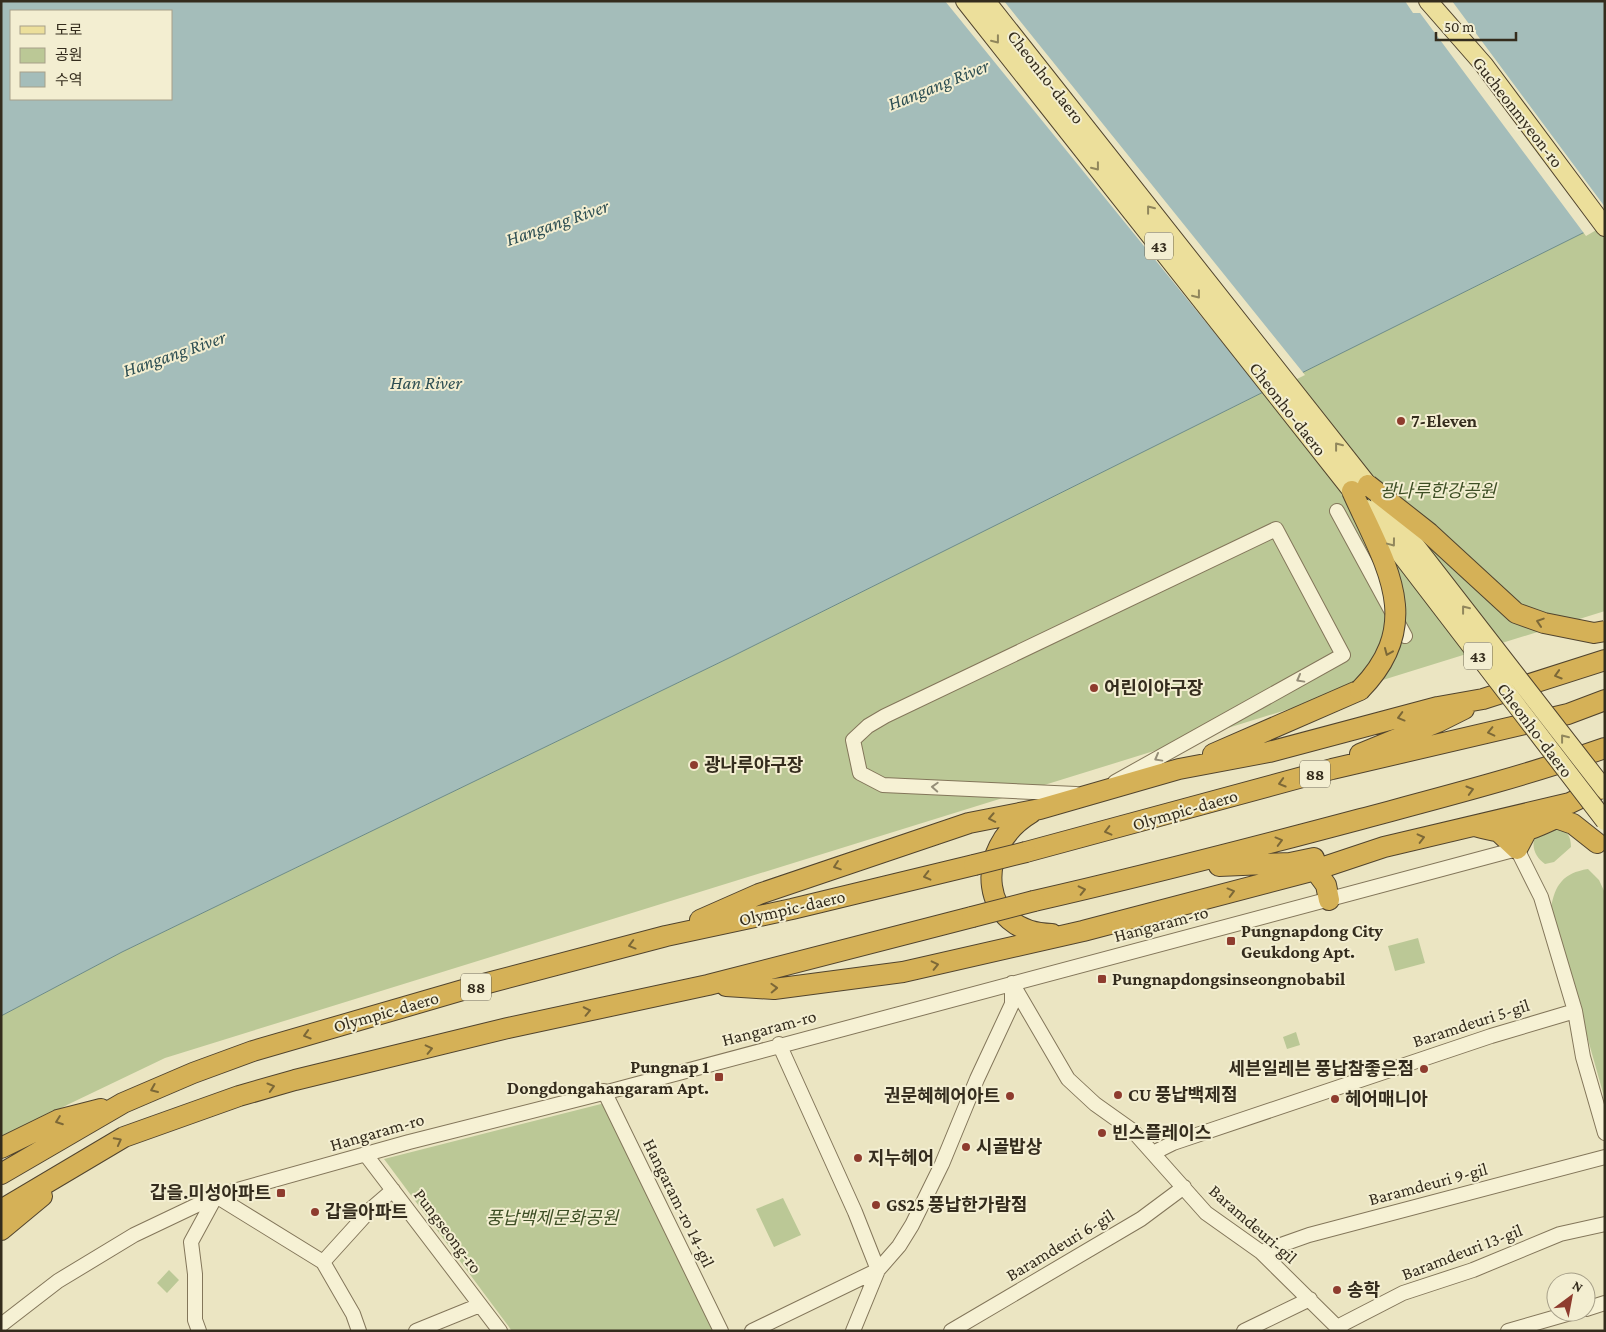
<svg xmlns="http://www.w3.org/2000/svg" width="1606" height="1332" viewBox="0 0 1606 1332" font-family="'Crimson Pro','Noto Sans KR',serif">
<rect width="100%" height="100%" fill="#ebe5c2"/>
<!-- green -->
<path fill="#bbc896" d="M1605 222V611L165 1058 69 1104 1 1139V1016L122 952 731 657Z
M1558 825C1567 831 1571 836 1571 847L1554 862 1545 864C1533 856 1528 839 1542 830 1546 828 1553 827 1558 825Z
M1588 869 1599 880 1605 893V1100L1551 908C1555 885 1563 873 1588 869Z
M1418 938 1425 963 1395 971 1388 946Z
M1296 1032 1300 1045 1287 1049 1283 1037Z
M605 1103 717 1331H512L384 1159Z
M783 1198 801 1235 774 1247 756 1209Z
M169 1270 179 1280 167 1293 157 1283Z"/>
<!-- water -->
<path fill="#a4bdba" stroke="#6c8b88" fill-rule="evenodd" d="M1 1H1605V222L731 657 122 952 1 1016ZM11 11H171V99H11Z"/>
<!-- pier -->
<path fill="#ebe5c2" d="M945 1H1004L1305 375 1265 395Z
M1405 1H1452L1605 207V225L1586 236 1420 13H1413Z"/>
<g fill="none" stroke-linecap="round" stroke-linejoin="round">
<defs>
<path id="minor" d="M1337 511 1405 636
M1076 794 883 785 860 773 853 740 868 726 885 716 1276 529 1343 655 1115 782
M1012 983 1068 1079 1095 1104 1133 1131 1206 1213 1261 1252 1341 1331
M604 1091 721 1331
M1153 1153 1173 1143 1491 1036 1575 1011
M366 1155 500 1331
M1261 1252 1309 1235 1605 1157
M323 1262 371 1209 393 1190
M1586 1309 1605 1303
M1 1325 58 1281 134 1235 216 1196 409 1142 611 1091 1517 849 1541 897 1575 1011 1583 1057 1605 1133
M1337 1327 1403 1293 1473 1270 1560 1234 1605 1224
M199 1331 195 1320V1274L191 1242 216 1196 323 1262 353 1314 359 1331
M416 1331 480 1305
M752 1331 878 1270 855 1212 779 1044
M853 1331 878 1270 899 1246 912 1225 942 1164 977 1079 1012 1004V984
M951 1331 1141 1219 1184 1187
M1244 1331 1310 1299
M1508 1331 1574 1312"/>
<path id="major" d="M965 1 1352 491
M986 1 1368 485
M1428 1 1484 65 1605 227"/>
<path id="highway" d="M1213 754 1360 690
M1360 754 1438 722 1464 709
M1031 813C972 848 979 933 1052 934
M1475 826C1513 836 1520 835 1556 818L1573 824 1597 843
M1500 833 1517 849 1526 832
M1026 852 1332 769 1568 714 1605 700
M1219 866 1290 863 1314 858
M1315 870 1326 885 1329 900
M1034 901C1144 876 1252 848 1361 819 1443 797 1525 776 1605 748
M700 920 759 894 969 823 1040 809 1179 769 1269 752 1438 707 1483 699 1605 660
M726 986 774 989 903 972 1083 931 1315 870 1384 847 1570 803 1605 786
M1 1148 58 1120 101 1109
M1 1174 123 1103 193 1073 253 1051 480 985 666 936 792 909 974 865
M1 1210 124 1137 239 1096 295 1080 508 1028 708 985 972 917
M1 1230 42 1196"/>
</defs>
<!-- minor casing -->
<use href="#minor" stroke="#83765a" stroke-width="16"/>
<!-- major casing -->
<use href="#major" stroke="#51442e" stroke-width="20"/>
<!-- highway casing -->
<use href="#highway" stroke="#51442e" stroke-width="22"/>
<!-- minor -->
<use href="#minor" stroke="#f6f1d4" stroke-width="14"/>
<!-- major -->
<use href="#major" stroke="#ecdf9b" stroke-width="18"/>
<!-- highway -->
<use href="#highway" stroke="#d5b157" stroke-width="20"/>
<defs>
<path id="major-bridge" d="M1380 500 1605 790
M1366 509 1605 821"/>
<path id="highway-bridge" d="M1368 485 1429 533 1516 613 1544 623 1594 633 1605 631
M1352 491C1384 563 1427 622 1360 690
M974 865 1026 852
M972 917 1034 901"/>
</defs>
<!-- major-bridge casing -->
<use href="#major-bridge" stroke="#51442e" stroke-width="20" stroke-linecap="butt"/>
<!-- highway-bridge casing -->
<use href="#highway-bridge" stroke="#51442e" stroke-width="22" stroke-linecap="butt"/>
<!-- major-bridge -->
<use href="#major-bridge" stroke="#ecdf9b" stroke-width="18"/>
<!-- highway-bridge -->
<use href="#highway-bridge" stroke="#d5b157" stroke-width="20"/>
</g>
<!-- one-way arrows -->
<defs><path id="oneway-chevron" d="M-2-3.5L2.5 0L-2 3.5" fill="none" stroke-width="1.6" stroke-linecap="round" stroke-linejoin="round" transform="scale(1.25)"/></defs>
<g stroke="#90865c">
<use href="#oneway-chevron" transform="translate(996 40) rotate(52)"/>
<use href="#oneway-chevron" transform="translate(1096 167) rotate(52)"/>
<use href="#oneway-chevron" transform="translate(1150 209) rotate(-128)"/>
<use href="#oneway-chevron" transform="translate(1197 295) rotate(52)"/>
<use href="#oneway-chevron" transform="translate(1338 446) rotate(-128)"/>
<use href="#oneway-chevron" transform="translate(1392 543) rotate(53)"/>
<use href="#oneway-chevron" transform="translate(1465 609) rotate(-128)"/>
<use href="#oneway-chevron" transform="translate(1564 738) rotate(-128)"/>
</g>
<g stroke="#7c6837">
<use href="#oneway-chevron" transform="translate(1540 622) rotate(-162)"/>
<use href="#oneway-chevron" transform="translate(1388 652) rotate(113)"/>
<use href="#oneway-chevron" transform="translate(1558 675) rotate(163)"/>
<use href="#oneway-chevron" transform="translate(1401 717) rotate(165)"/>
<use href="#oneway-chevron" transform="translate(1491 732) rotate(167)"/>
<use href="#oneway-chevron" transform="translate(1282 783) rotate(164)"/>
<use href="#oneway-chevron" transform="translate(1470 790) rotate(-16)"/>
<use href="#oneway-chevron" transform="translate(992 818) rotate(169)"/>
<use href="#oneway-chevron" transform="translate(1108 831) rotate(166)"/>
<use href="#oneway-chevron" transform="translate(1421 838) rotate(-14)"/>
<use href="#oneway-chevron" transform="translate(1279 841) rotate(-15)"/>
<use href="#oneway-chevron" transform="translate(837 866) rotate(161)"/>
<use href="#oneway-chevron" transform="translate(927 876) rotate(166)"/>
<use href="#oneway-chevron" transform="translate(1082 890) rotate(-13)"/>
<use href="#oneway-chevron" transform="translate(1231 892) rotate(-15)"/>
<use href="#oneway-chevron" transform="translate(632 945) rotate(165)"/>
<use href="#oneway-chevron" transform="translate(935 965) rotate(-13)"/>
<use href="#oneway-chevron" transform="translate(774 988) rotate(-2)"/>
<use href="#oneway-chevron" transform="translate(587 1011) rotate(-12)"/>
<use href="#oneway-chevron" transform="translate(307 1035) rotate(163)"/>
<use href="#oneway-chevron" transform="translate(429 1049) rotate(-13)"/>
<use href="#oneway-chevron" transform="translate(271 1087) rotate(-16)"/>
<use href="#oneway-chevron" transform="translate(154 1089) rotate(157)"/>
<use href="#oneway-chevron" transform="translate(59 1121) rotate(160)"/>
<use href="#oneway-chevron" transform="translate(118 1141) rotate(-28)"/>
</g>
<g stroke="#958e78">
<use href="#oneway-chevron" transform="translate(1300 679) rotate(151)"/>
<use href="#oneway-chevron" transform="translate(1158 758) rotate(151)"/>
<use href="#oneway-chevron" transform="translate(935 787) rotate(-177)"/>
</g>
<!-- markers -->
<g fill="#8e3c2e" stroke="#f3eed1" stroke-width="2">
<circle cx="1401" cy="421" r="5"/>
<circle cx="1094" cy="688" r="5"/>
<circle cx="694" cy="765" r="5"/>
<rect x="1226" y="936" width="10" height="10" rx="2.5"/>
<rect x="1097" y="974" width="10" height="10" rx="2.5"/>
<circle cx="1424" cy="1069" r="5"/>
<rect x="714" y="1072" width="10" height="10" rx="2.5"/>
<circle cx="1118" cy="1095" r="5"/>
<circle cx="1010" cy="1096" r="5"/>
<circle cx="1335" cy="1099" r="5"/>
<circle cx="1102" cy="1133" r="5"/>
<circle cx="966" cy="1147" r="5"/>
<circle cx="858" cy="1158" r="5"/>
<rect x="276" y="1188" width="10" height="10" rx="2.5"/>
<circle cx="876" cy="1205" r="5"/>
<circle cx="315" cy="1212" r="5"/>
<circle cx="1337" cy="1290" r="5"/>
</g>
<g text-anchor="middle" stroke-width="4" stroke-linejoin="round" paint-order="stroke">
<!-- shield labels -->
<g fill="#f3eed1" stroke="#6d6653" stroke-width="1">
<rect x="1145" y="232.5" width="28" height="27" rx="4"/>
<rect x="1464" y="642.5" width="28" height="27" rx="4"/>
<rect x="1300" y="760.5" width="30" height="27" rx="4"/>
<rect x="461" y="973.5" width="30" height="27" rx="4"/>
</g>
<g font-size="16" font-weight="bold" fill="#342c1d">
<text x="1159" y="252">43</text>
<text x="1478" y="662">43</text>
<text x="1315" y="780">88</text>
<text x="476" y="993">88</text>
</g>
<!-- street labels -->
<g font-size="18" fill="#342c1d" stroke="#f3eed1">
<text transform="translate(1046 77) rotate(52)" y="6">Cheonho-daero</text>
<text transform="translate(1518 112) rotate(52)" y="6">Gucheonmyeon-ro</text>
<text transform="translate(1288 409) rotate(52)" y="6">Cheonho-daero</text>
<text transform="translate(1535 730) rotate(53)" y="6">Cheonho-daero</text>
<text transform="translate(1185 810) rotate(-16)" y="6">Olympic-daero</text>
<text transform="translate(792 908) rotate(-13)" y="6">Olympic-daero</text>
<text transform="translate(1161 924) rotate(-15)" y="6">Hangaram-ro</text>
<text transform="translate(386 1012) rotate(-16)" y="6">Olympic-daero</text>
<text transform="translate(1471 1023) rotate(-18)" y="6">Baramdeuri 5-gil</text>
<text transform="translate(769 1028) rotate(-15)" y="6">Hangaram-ro</text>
<text transform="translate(377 1132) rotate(-16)" y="6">Hangaram-ro</text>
<text transform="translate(1428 1184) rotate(-15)" y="6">Baramdeuri 9-gil</text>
<text transform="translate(679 1203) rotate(64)" y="6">Hangaram-ro 14-gil</text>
<text transform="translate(1253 1224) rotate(41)" y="6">Baramdeuri-gil</text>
<text transform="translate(448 1231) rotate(53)" y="6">Pungseong-ro</text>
<text transform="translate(1060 1245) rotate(-31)" y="6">Baramdeuri 6-gil</text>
<text transform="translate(1462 1252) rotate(-21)" y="6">Baramdeuri 13-gil</text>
</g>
<!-- poi labels -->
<g font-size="18" font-weight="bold" fill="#342c1d" stroke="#f3eed1" text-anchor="start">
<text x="1411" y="427">7-Eleven</text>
<text x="1104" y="694">어린이야구장</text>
<text x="704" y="771">광나루야구장</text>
<text x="1241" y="937">Pungnapdong City<tspan x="1241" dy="21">Geukdong Apt.</tspan></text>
<text x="1112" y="985">Pungnapdongsinseongnobabil</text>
<text x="709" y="1073" text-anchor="end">Pungnap 1<tspan x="709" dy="21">Dongdongahangaram Apt.</tspan></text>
<text x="1414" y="1075" text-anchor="end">세븐일레븐 풍납참좋은점</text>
<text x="1128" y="1101">CU 풍납백제점</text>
<text x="1000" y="1102" text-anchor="end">권문혜헤어아트</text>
<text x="1345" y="1105">헤어매니아</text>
<text x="1112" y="1139">빈스플레이스</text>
<text x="976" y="1153">시골밥상</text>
<text x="868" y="1164">지누헤어</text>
<text x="271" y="1199" text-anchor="end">갑을.미성아파트</text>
<text x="886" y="1211">GS25 풍납한가람점</text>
<text x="325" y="1218">갑을아파트</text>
<text x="1347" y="1296">송학</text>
</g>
<!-- park labels -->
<g font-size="18" font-style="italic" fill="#3e4f25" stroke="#f3eed1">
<text x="1438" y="497">광나루한강공원</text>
<text x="552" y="1224">풍납백제문화공원</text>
</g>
<!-- water labels -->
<g font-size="19" font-style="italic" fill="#2e4f53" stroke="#f3eed1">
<text transform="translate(938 84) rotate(-22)" y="7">Hangang River</text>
<text transform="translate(557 222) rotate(-19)" y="7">Hangang River</text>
<text transform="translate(174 353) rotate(-19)" y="7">Hangang River</text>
<text x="426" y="389">Han River</text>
</g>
</g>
<!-- border -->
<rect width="1606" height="1332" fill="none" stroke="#342c1d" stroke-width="5"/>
<!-- legend -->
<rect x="10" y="10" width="162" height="90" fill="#f3eed1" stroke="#a7a089"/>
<rect x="20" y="26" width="25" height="8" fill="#ecdf9b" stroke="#a7a089"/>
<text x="55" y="35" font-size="15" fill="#342c1d">도로</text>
<rect x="20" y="48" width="25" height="15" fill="#bbc896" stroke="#a7a089"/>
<text x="55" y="60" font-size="15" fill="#342c1d">공원</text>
<rect x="20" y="72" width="25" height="15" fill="#a4bdba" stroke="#a7a089"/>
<text x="55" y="85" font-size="15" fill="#342c1d">수역</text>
<!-- north arrow -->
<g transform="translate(1571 1297) rotate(32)"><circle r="24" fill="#f3eed1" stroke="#a7a089"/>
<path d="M0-4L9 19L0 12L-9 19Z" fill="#8e3c2e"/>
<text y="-8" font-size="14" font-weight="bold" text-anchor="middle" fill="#342c1d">N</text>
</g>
<!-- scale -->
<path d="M1436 32v8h80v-8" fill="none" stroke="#342c1d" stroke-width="2.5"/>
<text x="1444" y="32" font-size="15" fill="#342c1d" stroke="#f3eed1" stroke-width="4" paint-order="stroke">50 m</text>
</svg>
